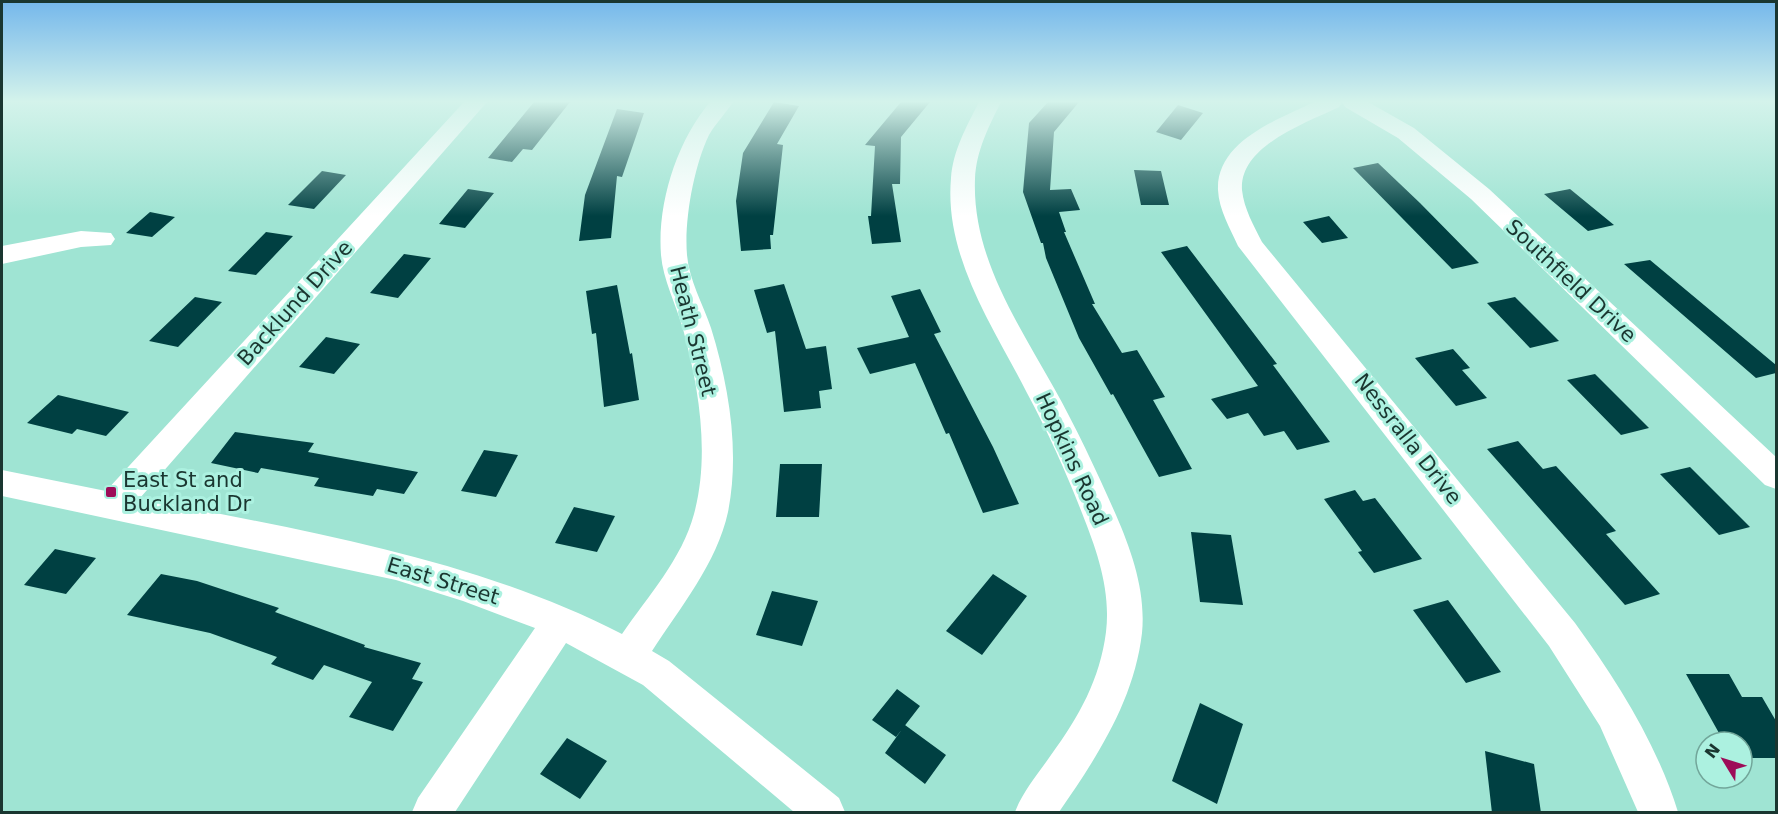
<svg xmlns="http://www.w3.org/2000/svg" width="1778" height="814" viewBox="0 0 1778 814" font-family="'DejaVu Sans',sans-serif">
<rect width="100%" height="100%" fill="#9fe4d3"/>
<!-- building -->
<path fill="#004042" d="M534 102H570L532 150 523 149 512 162 488 158Z
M774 102 799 106 777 144 783 145 773 235H770L771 249 741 251 736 201 743 153Z
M901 102H930L901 137 900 184H892L901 242 872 244 868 216H871L875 146 865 145Z
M1048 102H1079L1054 132 1050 190 1071 189 1080 210 1059 212 1066 232H1064L1095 304H1092L1122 353 1137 350 1165 397 1153 400 1192 469 1159 477 1113 394 1111 395 1079 338 1046 258 1043 243H1041L1023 192 1029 123Z
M1178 105 1203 113 1181 140 1156 132Z
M617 109 644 113 622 177 617 176 611 238 579 241 585 195Z
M1378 163 1420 203 1479 263 1452 269 1353 168Z
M1134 170 1161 171 1169 205H1141Z
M322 171 346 175 314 209 288 205Z
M468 189 494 193 465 228 439 224Z
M1570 189 1614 225 1588 231 1544 194Z
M150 212 175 217 152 237 126 233Z
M1329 216 1348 238 1322 243 1303 222Z
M266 232 293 236 256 275 228 271Z
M1187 246 1277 364 1273 365 1330 442 1297 450 1284 431 1264 436 1248 413 1227 419 1211 399 1258 386 1161 252Z
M404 254 431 258 398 298 370 293Z
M1650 260 1776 365V373L1756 378 1624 264Z
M784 284 806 349 826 346 832 389 819 391 821 408 784 412 775 331 767 333 754 290Z
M617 285 630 354 632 353 639 400 604 407 596 333 592 334 586 291Z
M920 289 941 332 934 334 993 447 1019 504 983 513 949 433 946 434 915 363 870 374 857 348 909 337 891 296Z
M195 297 222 302 178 347 149 341Z
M1515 297 1559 341 1530 348 1487 303Z
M326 337 360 344 334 374 299 367Z
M1453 349 1470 368 1462 370 1487 398 1456 406 1415 358Z
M1595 374 1649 428 1621 435 1567 380Z
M58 395 129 412 106 436 77 429 72 434 27 423Z
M235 432 314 443 308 452 418 472 404 494 377 489 373 496 314 486 319 478 261 468 258 473 211 463Z
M1518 441 1543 469 1556 466 1616 531 1606 534 1660 594 1625 605 1487 449Z
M484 450 518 455 496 497 461 491Z
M780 464H822L819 517H776Z
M1690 467 1750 527 1719 535 1660 474Z
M1355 490 1363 501 1375 498 1422 559 1374 573 1358 552 1362 551 1324 499Z
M574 507 615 516 597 552 555 543Z
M1191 532 1231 535 1243 605 1200 602Z
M55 549 96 558 66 594 24 585Z
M161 574 197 581 279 608 275 612 365 645 364 647 421 663 412 679 423 682 393 731 349 717 372 682 324 665 313 680 271 664 277 657 210 633 127 615Z
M993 574 1027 596 982 655 946 631Z
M772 591 818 601 802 646 756 635Z
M1448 600 1501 672 1466 683 1413 610Z
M1686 674H1729L1742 697H1762L1776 721V758H1742V742H1724Z
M897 689 920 706 896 737 872 720Z
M1200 703 1243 724 1217 804 1172 781Z
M905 725 946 755 925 784 885 753Z
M567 738 607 761 580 799 540 774Z
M1485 751 1534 764 1541 813H1492Z"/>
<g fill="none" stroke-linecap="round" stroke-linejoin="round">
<!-- minor -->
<path fill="#fff" fill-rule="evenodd" d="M464 102H487L140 498C304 531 471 557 622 634 648 596 682 559 694 514 710 455 699 387 683 329 676 304 663 280 661 255 657 203 677 141 710 102H733C726 113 716 123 709 135 694 166 684 220 687 255 689 280 703 304 711 328 729 386 740 452 728 512 717 563 680 608 652 651L669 661 839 798 845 812H794L643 685 566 643 455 812H412L418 798 535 628 463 601 396 580 2 496V470L106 491Z
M979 102H1001C989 126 976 151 975 179 972 257 1018 323 1054 388 1077 429 1097 472 1116 515 1132 552 1146 592 1142 633 1134 701 1097 757 1059 812H1015C1023 791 1038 774 1051 755 1079 717 1100 679 1106 632 1111 590 1097 551 1082 513 1066 472 1048 432 1027 393 993 326 944 257 951 178 953 150 967 126 979 102Z
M1314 102H1368L1414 128 1489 189 1776 457V489L1765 485 1471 199 1398 138 1345 107 1342 102 1339 107C1306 123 1239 146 1242 190 1244 209 1254 226 1262 242L1575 623C1617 681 1657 744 1678 812H1638L1600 726 1549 646 1238 246C1230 228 1219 210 1218 190 1216 141 1279 119 1314 102Z
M81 231 111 233 115 239 111 245 81 247 2 264V246Z"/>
</g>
<!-- sky -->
<linearGradient id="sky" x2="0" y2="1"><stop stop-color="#74b7eb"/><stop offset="0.47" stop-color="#d4f3eb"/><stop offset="1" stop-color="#d4f3eb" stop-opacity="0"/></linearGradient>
<rect width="1778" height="216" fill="url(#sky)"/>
<!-- markers -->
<rect fill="#9d0c58" stroke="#acf1e0" stroke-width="2" x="105" y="486" width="12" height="12" rx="3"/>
<g text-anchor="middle" stroke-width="6" stroke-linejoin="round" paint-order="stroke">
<!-- street labels -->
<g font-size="21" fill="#1a3630" stroke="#acf1e0">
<text transform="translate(1571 281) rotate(43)" y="7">Southfield Drive</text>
<text transform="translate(295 303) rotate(-48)" y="7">Backlund Drive</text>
<text transform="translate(693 331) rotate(76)" y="7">Heath Street</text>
<text transform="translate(1408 439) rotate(52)" y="7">Nessralla Drive</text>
<text transform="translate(1072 459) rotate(65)" y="7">Hopkins Road</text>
<text transform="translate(443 581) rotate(17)" y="7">East Street</text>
</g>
<!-- poi labels -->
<g font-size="21" fill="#1a3630" stroke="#acf1e0" text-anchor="start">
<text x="123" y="487">East St and<tspan x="123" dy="24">Buckland Dr</tspan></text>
</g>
</g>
<!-- border -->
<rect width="1778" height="814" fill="none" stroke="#1a3630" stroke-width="6"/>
<!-- north arrow -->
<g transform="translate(1724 760) rotate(308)"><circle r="28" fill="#acf1e0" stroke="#72a69a" stroke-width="1.5"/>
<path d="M0-4.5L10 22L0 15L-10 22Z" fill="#9d0c58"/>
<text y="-9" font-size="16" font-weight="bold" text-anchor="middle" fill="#1a3630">N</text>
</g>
</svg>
